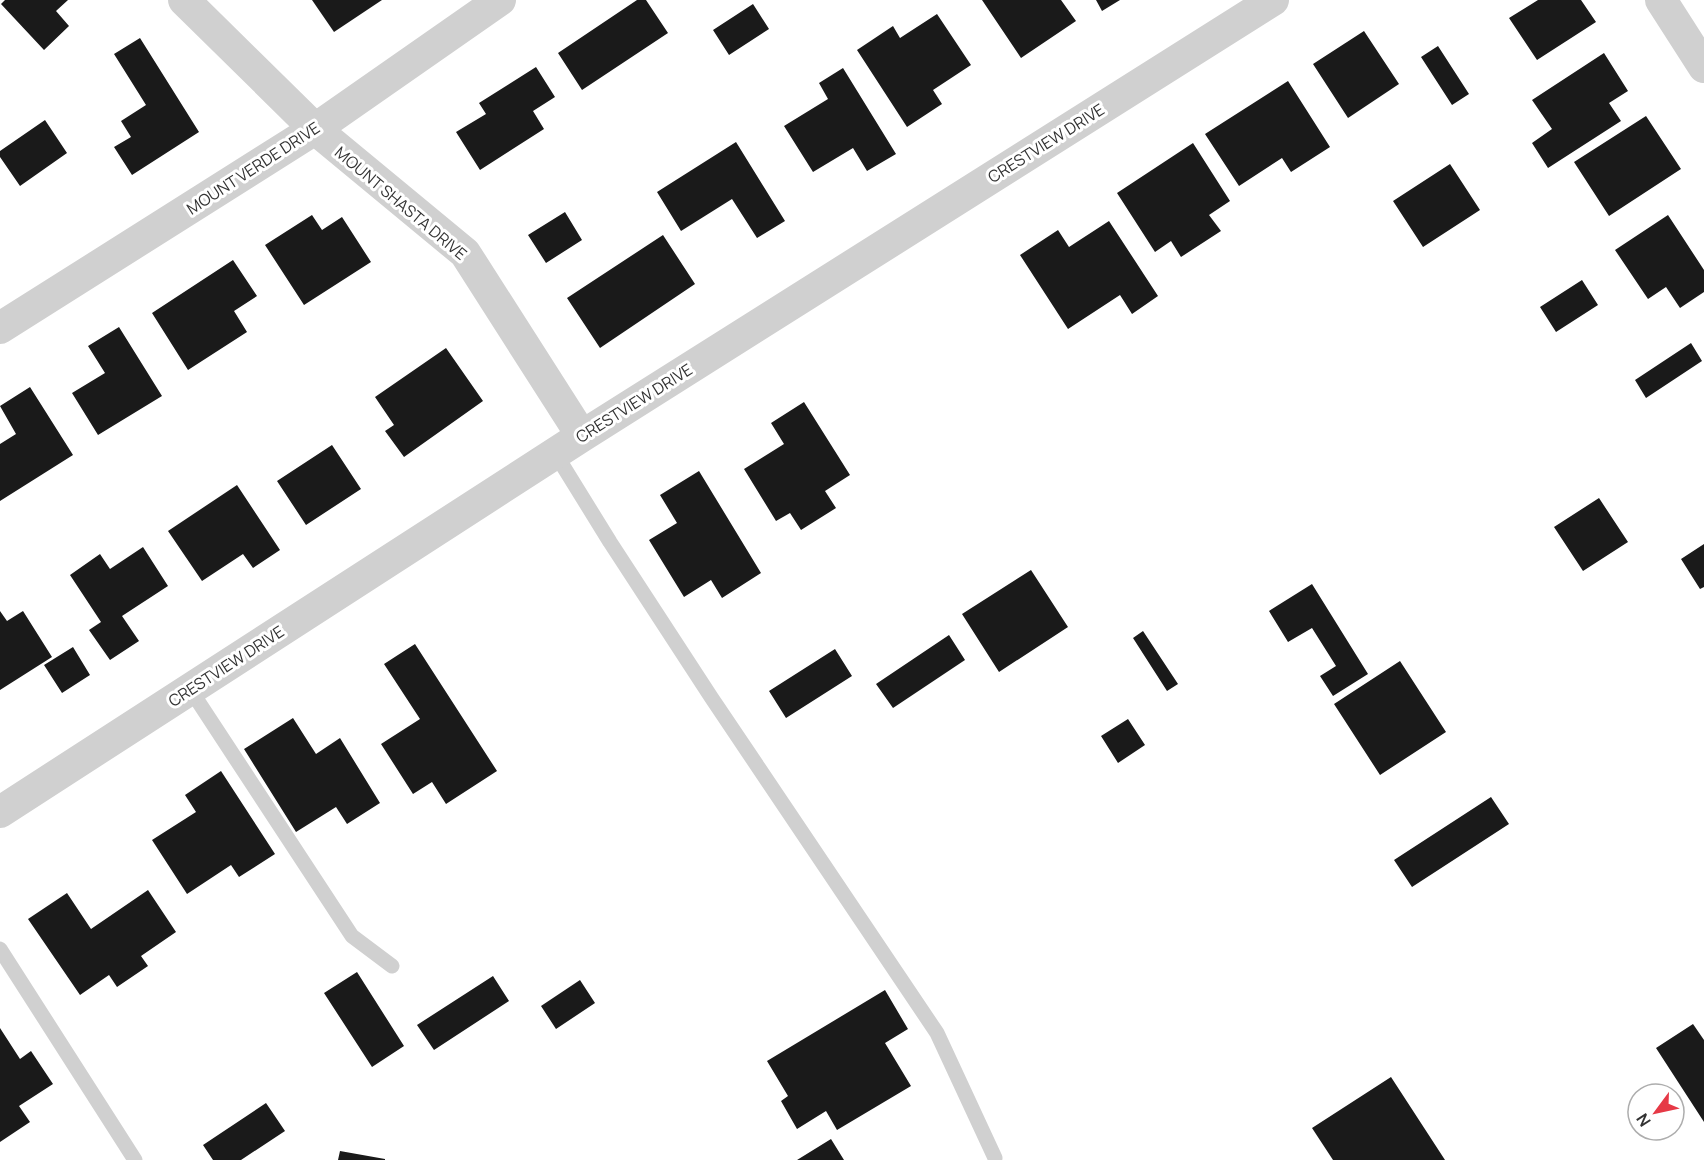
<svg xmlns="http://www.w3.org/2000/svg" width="1704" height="1160" viewBox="0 0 1704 1160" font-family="Manrope,sans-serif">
<rect width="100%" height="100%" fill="#fff"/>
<!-- building -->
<path fill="#1a1a1a" d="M5 0H68L56 11 69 26 44 50 1 4Z
M312 0H382L334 32Z
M637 0H646L668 33 582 90 558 53Z
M982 0H1061L1076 21 1021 58Z
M1096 0H1120L1102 11Z
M1538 0H1581L1596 22 1537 60 1509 18Z
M753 4 769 29 729 55 713 30Z
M937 14 971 65 933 90 942 104 907 127 857 50 893 26 900 38Z
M1364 31 1399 84 1348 118 1313 64Z
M140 38 199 132 132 175 114 147 131 137 121 121 146 105 114 54Z
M1438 46 1469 94 1452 105 1421 57Z
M1604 53 1628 91 1609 103 1621 121 1548 168 1532 143 1552 129 1532 100Z
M536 67 555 97 533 111 544 129 480 170 456 132 486 114 479 103Z
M843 68 896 154 867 171 853 148 813 172 784 126 828 99 819 83Z
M1288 81 1330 147 1291 172 1282 158 1239 186 1205 134Z
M1646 116 1681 169 1609 216 1574 162Z
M45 120 67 153 20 186 0 157V151Z
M736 142 785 221 757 238 732 199 681 231 657 192Z
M1193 143 1230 201 1209 215 1221 231 1181 257 1171 241 1155 252 1117 193Z
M1450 164 1480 210 1423 247 1393 201Z
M565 212 582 240 546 263 528 235Z
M312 215 322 230 342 217 371 262 304 305 265 245Z
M1668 215 1704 270V292L1680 308 1666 287 1648 299 1615 250Z
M1109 221 1158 296 1132 314 1120 295 1068 329 1020 255 1058 230 1069 247Z
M663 235 695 284 600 348 567 298Z
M233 260 257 296 234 311 247 332 188 370 152 313Z
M1582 280 1598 305 1556 332 1540 307Z
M119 327 162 396 98 435 72 393 105 373 88 346Z
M1691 343 1702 361 1646 398 1635 380Z
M446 348 483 401 404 457 385 431 394 425 375 397Z
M30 387 73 455 0 501V444L16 434 0 406Z
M804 402 850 475 825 491 836 508 801 530 790 513 776 521 744 469 784 444 771 423Z
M332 445 361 489 306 525 277 481Z
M699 471 761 573 722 598 711 580 684 597 649 540 677 523 660 495Z
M237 485 280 550 253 568 243 554 202 581 168 531Z
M1599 498 1628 542 1583 571 1554 527Z
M1704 544V587L1700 589 1681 559Z
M143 547 168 586 122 616 139 641 110 660 89 630 101 622 70 575 100 554 110 569Z
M1031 570 1068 627 999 672 962 614Z
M1312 584 1368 674 1333 696 1320 676 1336 666 1312 628 1288 642 1269 611Z
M0 611 7 621 23 611 52 657 0 690Z
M1143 631 1178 684 1167 691 1133 638Z
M949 635 965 660 893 708 876 684Z
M415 644 497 771 446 804 432 782 413 794 381 744 420 719 384 664Z
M73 647 90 675 62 693 44 665Z
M835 649 852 676 786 718 769 691Z
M1400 661 1446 732 1380 775 1334 704Z
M293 718 316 754 340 738 380 803 347 824 336 807 296 832 244 749Z
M1128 719 1145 745 1118 763 1101 736Z
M221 771 275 854 239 877 231 865 187 894 152 840 196 812 185 795Z
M1491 797 1509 824 1412 887 1394 860Z
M148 890 176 932 141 956 148 966 117 987 109 975 80 995 28 919 67 893 91 929Z
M357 972 404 1046 372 1067 324 993Z
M493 976 509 1001 434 1050 417 1025Z
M580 980 595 1003 556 1029 541 1006Z
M885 990 908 1029 885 1043 911 1086 837 1130 826 1111 797 1129 781 1101 788 1096 767 1061Z
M1693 1024 1704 1040V1122L1656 1048Z
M0 1028 20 1059 31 1051 53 1084 19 1106 30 1122 0 1142Z
M1391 1077 1445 1160H1333L1312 1128Z
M266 1103 285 1131 241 1160H213L203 1145Z
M831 1139 844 1160H797Z
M340 1151 385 1159V1160H338Z"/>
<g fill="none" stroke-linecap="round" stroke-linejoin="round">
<!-- service -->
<path stroke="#d0d0d0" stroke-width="15" d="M555 453 610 542 711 697 937 1033 995 1158
M190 689 352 936 392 966
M0 949 135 1160"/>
<!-- minor -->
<path stroke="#d0d0d0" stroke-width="32" d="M184 0 315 129 465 253 582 436
M1661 0 1704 67
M0 328 315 129 500 0
M0 812 582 436 1273 0"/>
</g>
<g text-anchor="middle" stroke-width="6" stroke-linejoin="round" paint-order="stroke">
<!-- street labels -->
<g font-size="16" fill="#333" stroke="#fff">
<text transform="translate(1046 143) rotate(-32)" y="6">CRESTVIEW DRIVE</text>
<text transform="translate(253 168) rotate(-33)" y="6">MOUNT VERDE DRIVE</text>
<text transform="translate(401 203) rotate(40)" y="6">MOUNT SHASTA DRIVE</text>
<text transform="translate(634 403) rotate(-32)" y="6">CRESTVIEW DRIVE</text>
<text transform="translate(226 666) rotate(-33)" y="6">CRESTVIEW DRIVE</text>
</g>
</g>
<!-- north arrow -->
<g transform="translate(1656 1112) rotate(237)"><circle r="28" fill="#ffffff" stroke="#adadad" stroke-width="1.5"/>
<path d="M0-4.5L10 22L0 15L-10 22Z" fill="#e63946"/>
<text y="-9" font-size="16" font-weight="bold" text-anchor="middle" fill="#333333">N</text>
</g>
</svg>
